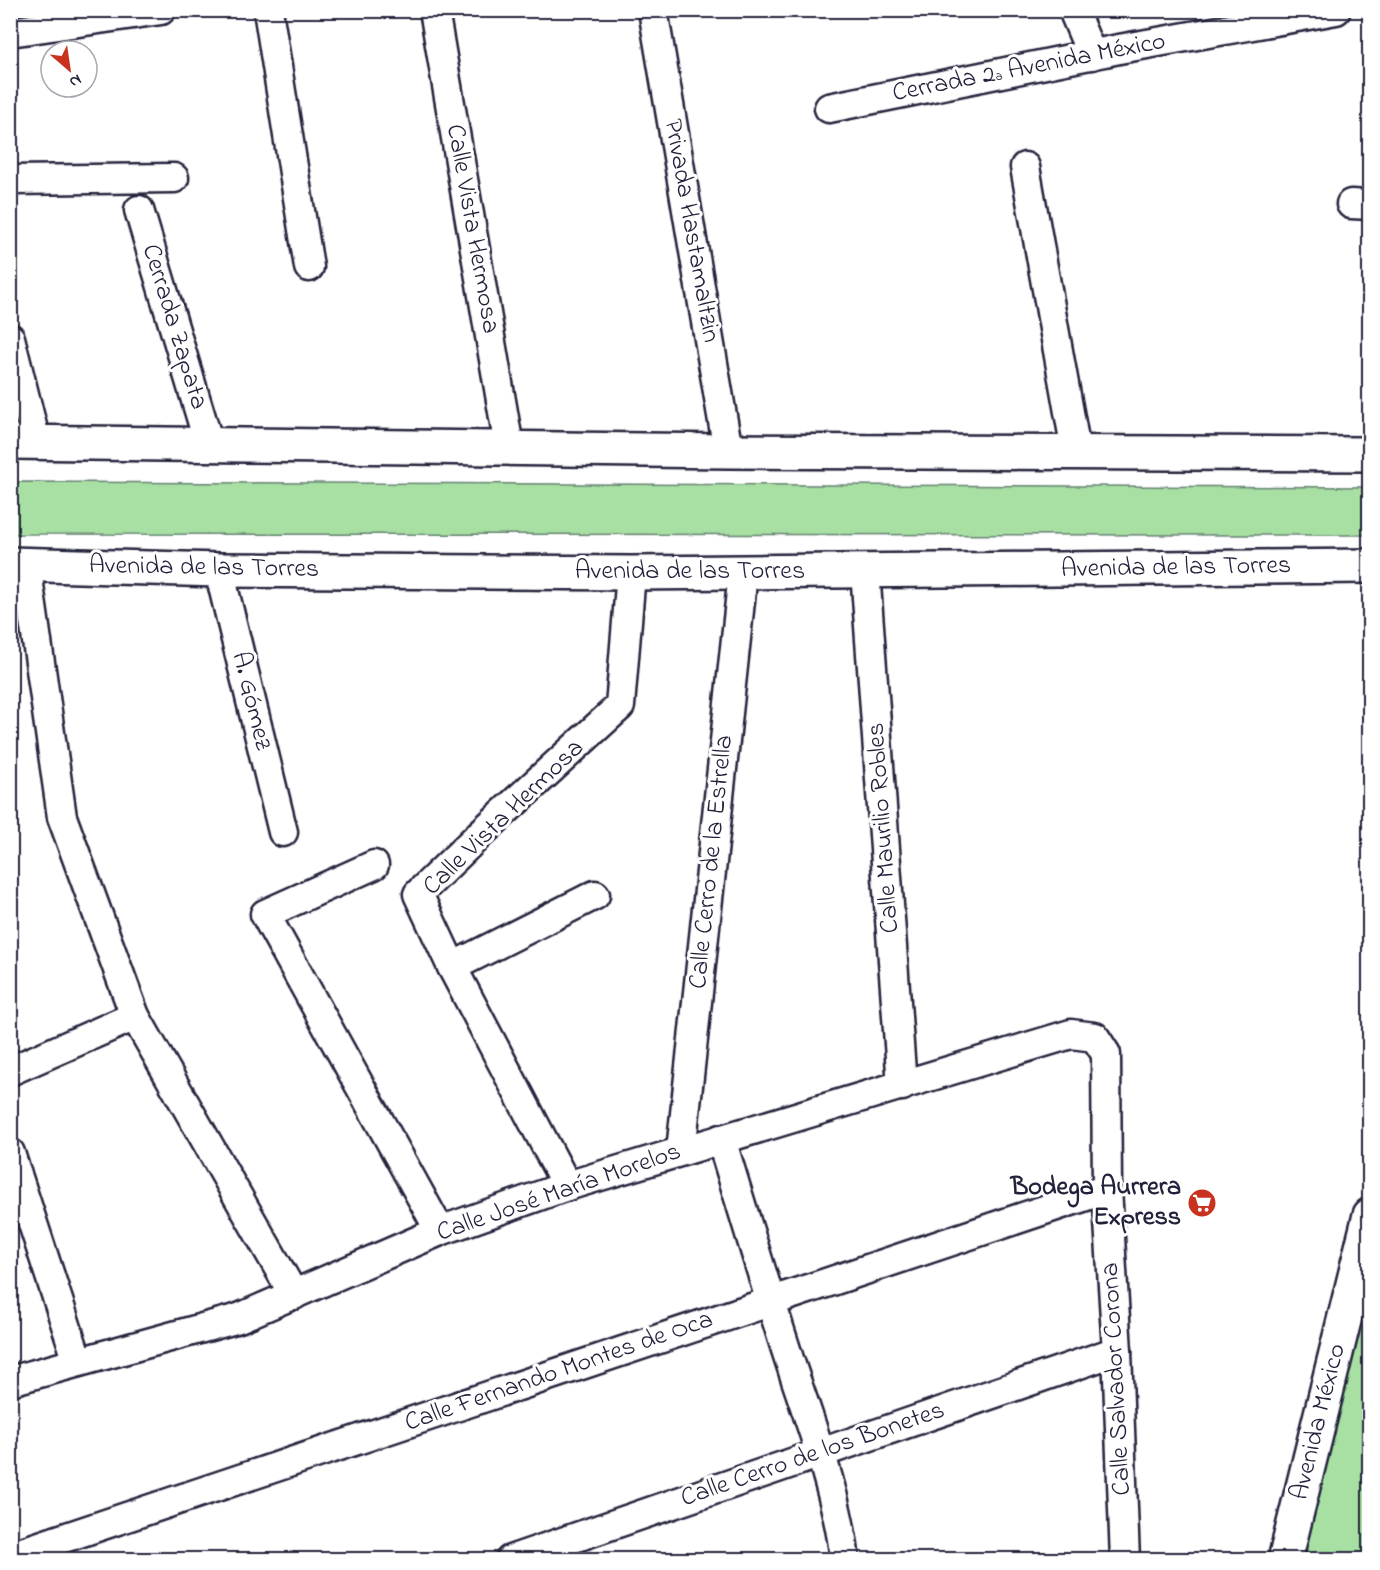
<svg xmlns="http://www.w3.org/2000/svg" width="1380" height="1570" font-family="'Indie Flower',sans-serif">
  <rect width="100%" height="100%" fill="#fff"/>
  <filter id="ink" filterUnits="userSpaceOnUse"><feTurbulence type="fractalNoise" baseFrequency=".0167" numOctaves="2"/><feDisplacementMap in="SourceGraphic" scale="12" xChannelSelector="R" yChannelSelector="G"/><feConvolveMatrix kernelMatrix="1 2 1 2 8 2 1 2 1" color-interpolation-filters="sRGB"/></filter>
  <g filter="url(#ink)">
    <g fill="#a8e0a4" stroke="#658170" stroke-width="1.5">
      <polygon points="11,482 1369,487 1370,535 11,534"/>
      <polygon points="1369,1227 1369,1559 1290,1560"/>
    </g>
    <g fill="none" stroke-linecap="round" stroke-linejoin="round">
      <g stroke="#22223b" stroke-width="33">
        <g id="minor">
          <polyline points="268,10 309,267"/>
          <polyline points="434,10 509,447"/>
          <polyline points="653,10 728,451"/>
          <polyline points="1073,10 1092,55"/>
          <polyline points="10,32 161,10"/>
          <polyline points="829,108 1119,49 1336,10"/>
          <polyline points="1025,167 1076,451"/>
          <polyline points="10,180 174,178"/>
          <polyline points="1351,204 1370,205"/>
          <polyline points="139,210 209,444"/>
          <polyline points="10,338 36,442"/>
          <polyline points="26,564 62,817 135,1016 294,1295"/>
          <polyline points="219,570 283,832"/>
          <polyline points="865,570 902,1086"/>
          <polyline points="374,865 265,914 440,1231"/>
          <polyline points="452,967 595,895"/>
          <polyline points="10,1071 135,1016"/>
          <path d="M721 1139C744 1214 766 1288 790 1362 811 1426 837 1492 845 1560"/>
          <polyline points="681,1151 743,573"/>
          <polyline points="10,1153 78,1362"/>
          <polyline points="567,1186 452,967 418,894 479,835 620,706 631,573"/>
          <polyline points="10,1381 239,1318 440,1231 567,1186 1071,1034 1095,1037 1106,1054 1107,1189 1117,1351 1125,1560"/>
          <polyline points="10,1556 1107,1189"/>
          <polyline points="510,1560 1117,1351"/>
        </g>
      </g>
      <g stroke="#22223b" stroke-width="38">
        <polyline id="tertiary" points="1285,1560 1370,1215"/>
      </g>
      <g stroke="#22223b" stroke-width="38">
        <g id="primary">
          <polyline points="10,442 728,451 1370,454"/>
          <polyline points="10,564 219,570 631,573 1370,566"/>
        </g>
      </g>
      <use href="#minor" stroke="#fff" stroke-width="28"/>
      <use href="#tertiary" stroke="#fff" stroke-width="33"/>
      <use href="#primary" stroke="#fff" stroke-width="33"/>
    </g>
  </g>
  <defs>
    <g id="supermarket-disc" transform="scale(1.5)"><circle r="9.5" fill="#c8321e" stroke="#fff"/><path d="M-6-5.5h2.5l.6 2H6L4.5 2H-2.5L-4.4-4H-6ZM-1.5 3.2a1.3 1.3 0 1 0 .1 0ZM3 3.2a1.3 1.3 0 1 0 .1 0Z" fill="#fff"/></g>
  </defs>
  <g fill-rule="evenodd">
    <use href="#supermarket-disc" x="1202" y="1203"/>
  </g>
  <g text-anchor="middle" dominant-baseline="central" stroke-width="6" stroke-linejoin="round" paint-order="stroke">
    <g font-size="26" fill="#22223b" stroke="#fff">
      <text transform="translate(1029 68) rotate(-11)">Cerrada 2ª Avenida México</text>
      <text transform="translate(472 229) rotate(80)">Calle Vista Hermosa</text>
      <text transform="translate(691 231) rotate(80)">Privada Hastamaltzin</text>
      <text transform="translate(174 327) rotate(73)">Cerrada Zapata</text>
      <text transform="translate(204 568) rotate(1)">Avenida de las Torres</text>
      <text transform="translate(1176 568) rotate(-1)">Avenida de las Torres</text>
      <text x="690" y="572">Avenida de las Torres</text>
      <text transform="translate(251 701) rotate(76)">A. Gómez</text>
      <text transform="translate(504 818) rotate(-44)">Calle Vista Hermosa</text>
      <text transform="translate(884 828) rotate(-94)">Calle Maurilio Robles</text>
      <text transform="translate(712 862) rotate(-84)">Calle Cerro de la Estrella</text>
      <text transform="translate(559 1193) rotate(-19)">Calle José María Morelos</text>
      <text transform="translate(559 1372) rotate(-19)">Calle Fernando Montes de Oca</text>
      <text transform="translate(1117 1379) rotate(-93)">Calle Salvador Corona</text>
      <text transform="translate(1319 1422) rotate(-76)">Avenida México</text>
      <text transform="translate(813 1455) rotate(-19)">Calle Cerro de los Bonetes</text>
    </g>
    <g font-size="26" font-weight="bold" fill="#22223b" stroke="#fff" text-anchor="end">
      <text x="1181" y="1188">Bodega Aurrera<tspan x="1181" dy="30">Express</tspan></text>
    </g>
  </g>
  <rect width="1380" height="1570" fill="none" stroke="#fff" stroke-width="36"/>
  <rect x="18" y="18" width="1344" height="1534" fill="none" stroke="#22223b" stroke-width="2" filter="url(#ink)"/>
  <g transform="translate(69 69) rotate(151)"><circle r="28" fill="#ffffff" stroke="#a7a7b1" stroke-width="1.5"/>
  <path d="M0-4.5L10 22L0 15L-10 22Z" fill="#c8321e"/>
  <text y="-9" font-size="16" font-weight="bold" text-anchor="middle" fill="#22223b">N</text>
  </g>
</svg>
